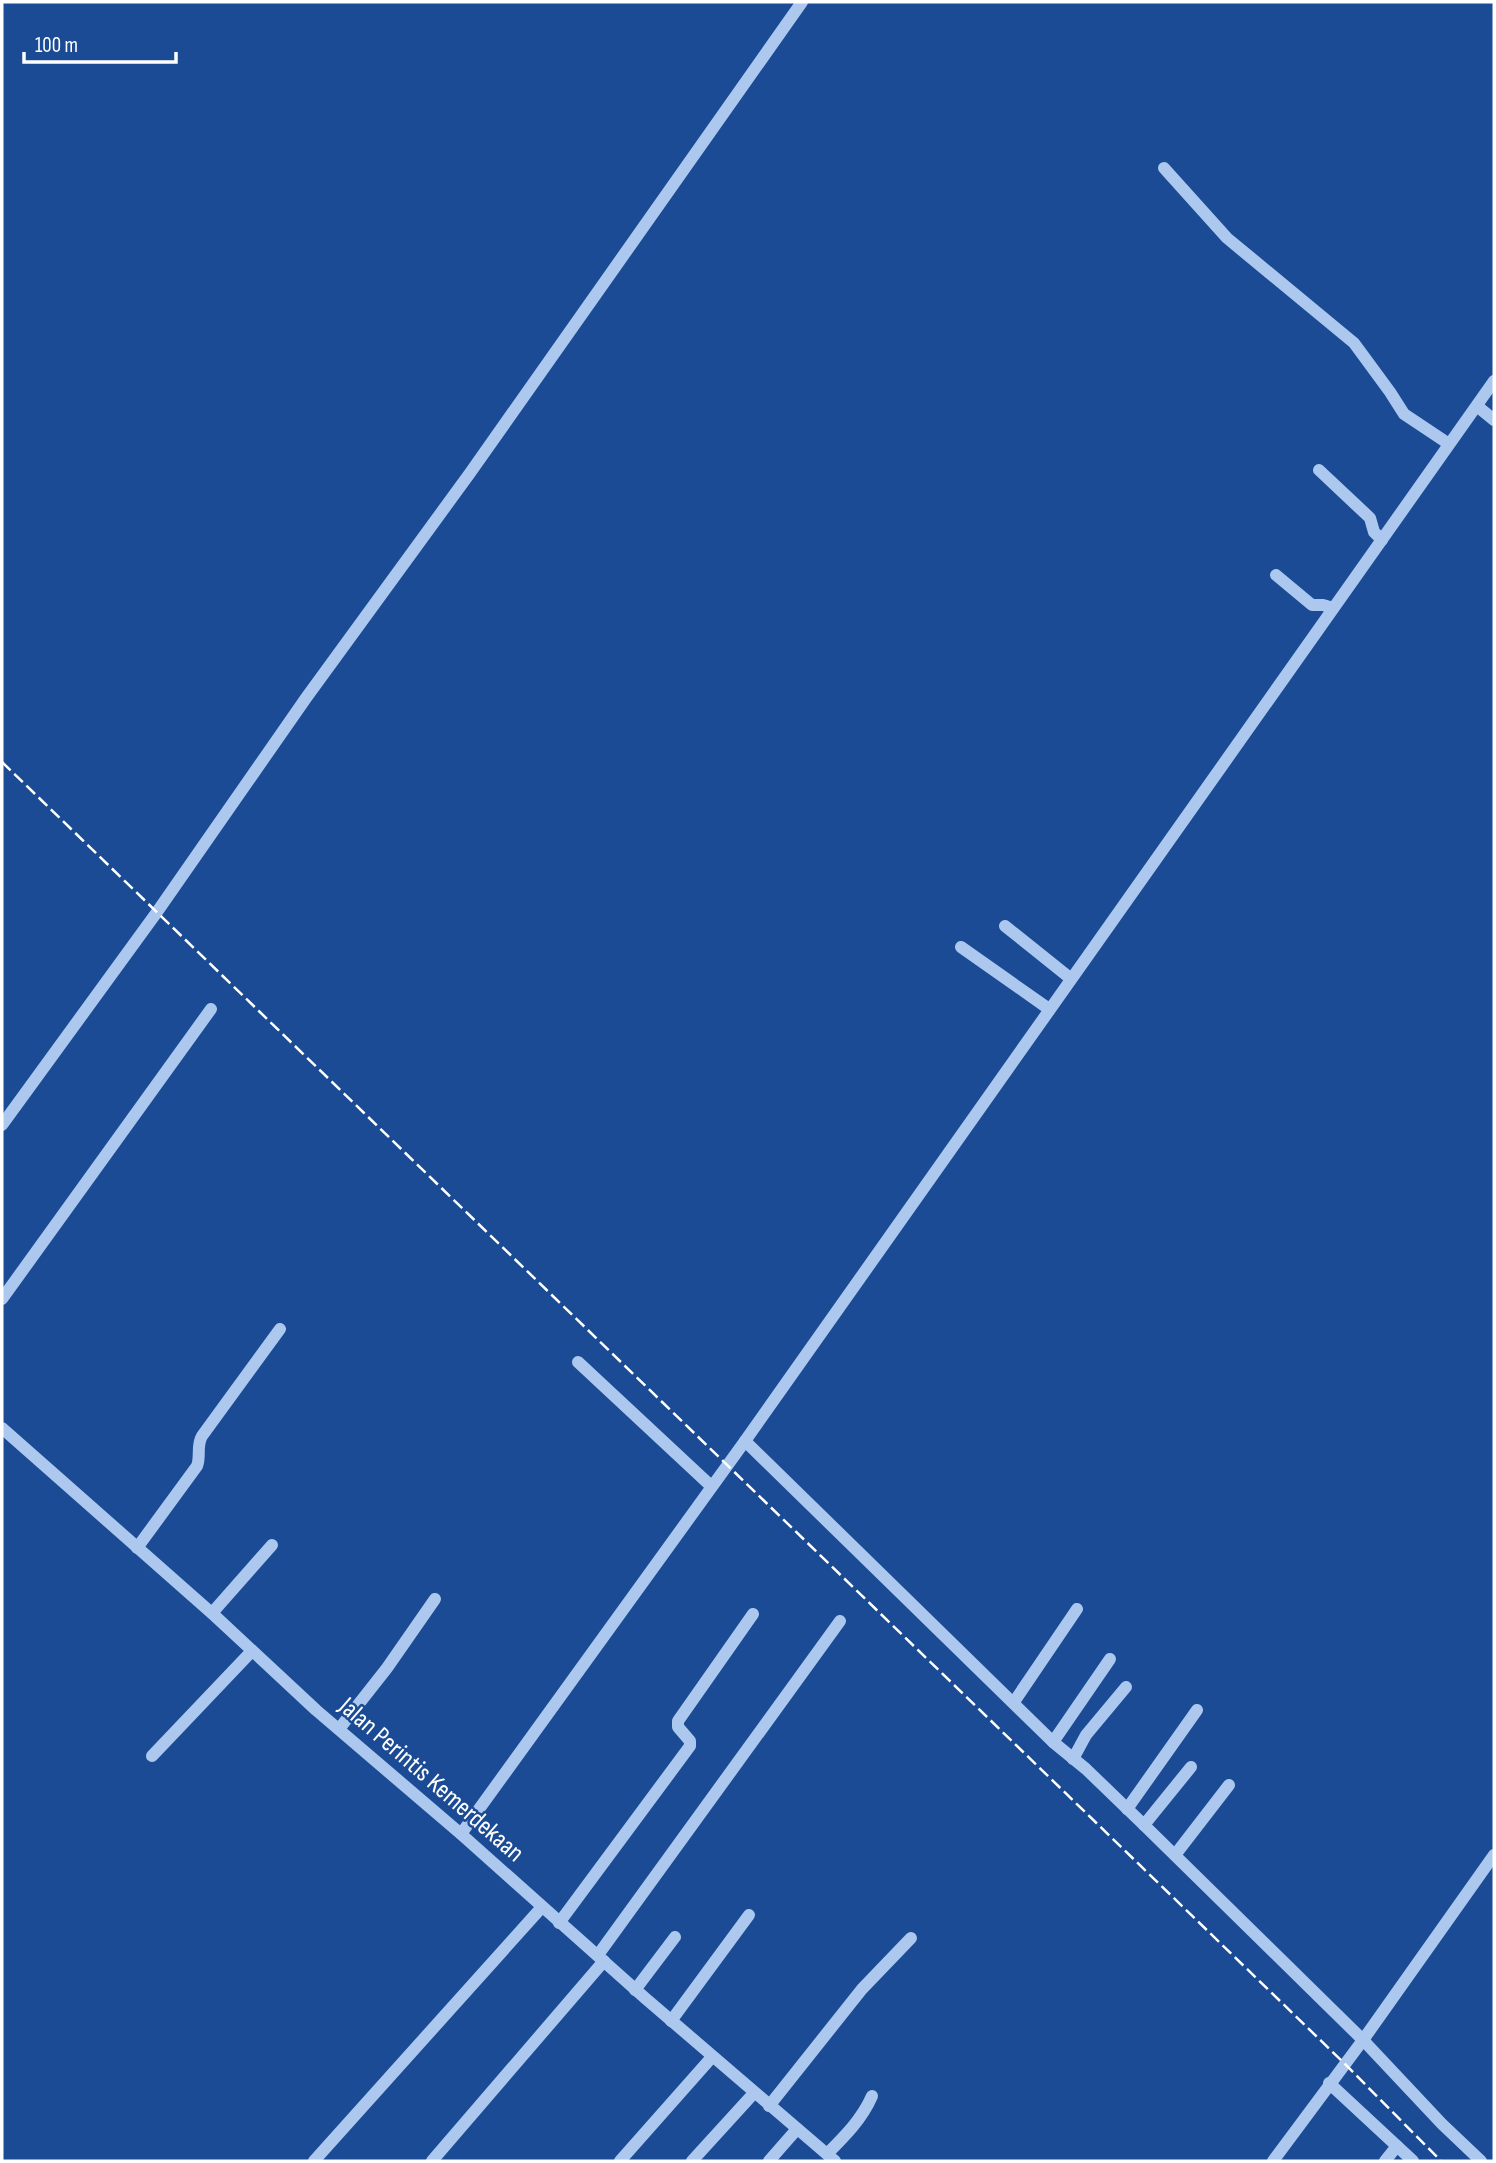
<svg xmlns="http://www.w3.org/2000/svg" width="1496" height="2163" font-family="'Sofia Sans Condensed',sans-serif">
  <rect width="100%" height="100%" fill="#1b4b94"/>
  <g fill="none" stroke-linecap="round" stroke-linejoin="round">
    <g stroke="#adc8ef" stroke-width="12">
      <polyline points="1164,168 1227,238 1354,343 1390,392 1404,414 1449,444"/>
      <polyline points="1477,406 1494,420"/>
      <polyline points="1319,470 1370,518 1374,532 1382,540"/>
      <polyline points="1276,575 1312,605 1323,605 1333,608"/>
      <polyline points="1005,926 1070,978"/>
      <polyline points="961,947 1049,1009"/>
      <polyline points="2,1125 157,912 306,698 470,473 802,2"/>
      <polyline points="2,1299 211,1009"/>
      <polyline points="578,1362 711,1486"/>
      <polyline points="2,1428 215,1616 316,1710 461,1834 645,1998 835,2161"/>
      <polyline points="745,1441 1053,1742 1086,1769 1144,1825 1363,2040 1442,2124 1481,2161"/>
      <path d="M137 1548 197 1466C201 1456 196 1446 202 1436L280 1329"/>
      <polyline points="212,1613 272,1545"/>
      <polyline points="1014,1702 1077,1609"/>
      <polyline points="339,1729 387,1668 435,1599"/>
      <polyline points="1053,1742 1110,1659"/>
      <polyline points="152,1756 252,1651"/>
      <polyline points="1073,1759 1086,1735 1126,1687"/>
      <polyline points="1127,1809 1197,1710"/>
      <polyline points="1144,1825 1191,1767"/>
      <polyline points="461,1834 745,1441 1494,381"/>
      <polyline points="1175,1855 1229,1785"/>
      <polyline points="559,1923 690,1746 690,1741 678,1727 678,1721 753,1614"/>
      <polyline points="598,1955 840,1621"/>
      <polyline points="635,1990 675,1937"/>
      <polyline points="671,2021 749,1915"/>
      <polyline points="1329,2083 1413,2161"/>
      <polyline points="769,2106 862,1989 911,1938"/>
      <path d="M827 2154C845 2136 862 2119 872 2096"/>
      <polyline points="314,2161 542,1907"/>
      <polyline points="432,2161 604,1961"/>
      <polyline points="620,2161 712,2057"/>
      <polyline points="692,2161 754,2093"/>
      <polyline points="769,2161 797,2129"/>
      <polyline points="1273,2161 1363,2040 1494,1855"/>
      <polyline points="1385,2161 1397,2146"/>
    </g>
    <polyline stroke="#fff" stroke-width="2.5" stroke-dasharray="12 5" stroke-linecap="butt" points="2,762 1345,2064 1441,2161"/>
  </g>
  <g text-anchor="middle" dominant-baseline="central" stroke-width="5" stroke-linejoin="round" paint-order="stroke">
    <g font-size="26" fill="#fff" stroke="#1b4b94">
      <text transform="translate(431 1780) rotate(41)">Jalan Perintis Kemerdekaan</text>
    </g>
  </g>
  <rect width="1496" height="2163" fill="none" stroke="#ffffff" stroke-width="7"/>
  <path d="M24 52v10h152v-10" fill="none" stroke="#ffffff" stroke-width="3.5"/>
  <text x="35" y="52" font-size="21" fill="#ffffff" stroke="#1b4b94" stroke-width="5" paint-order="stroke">100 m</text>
</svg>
